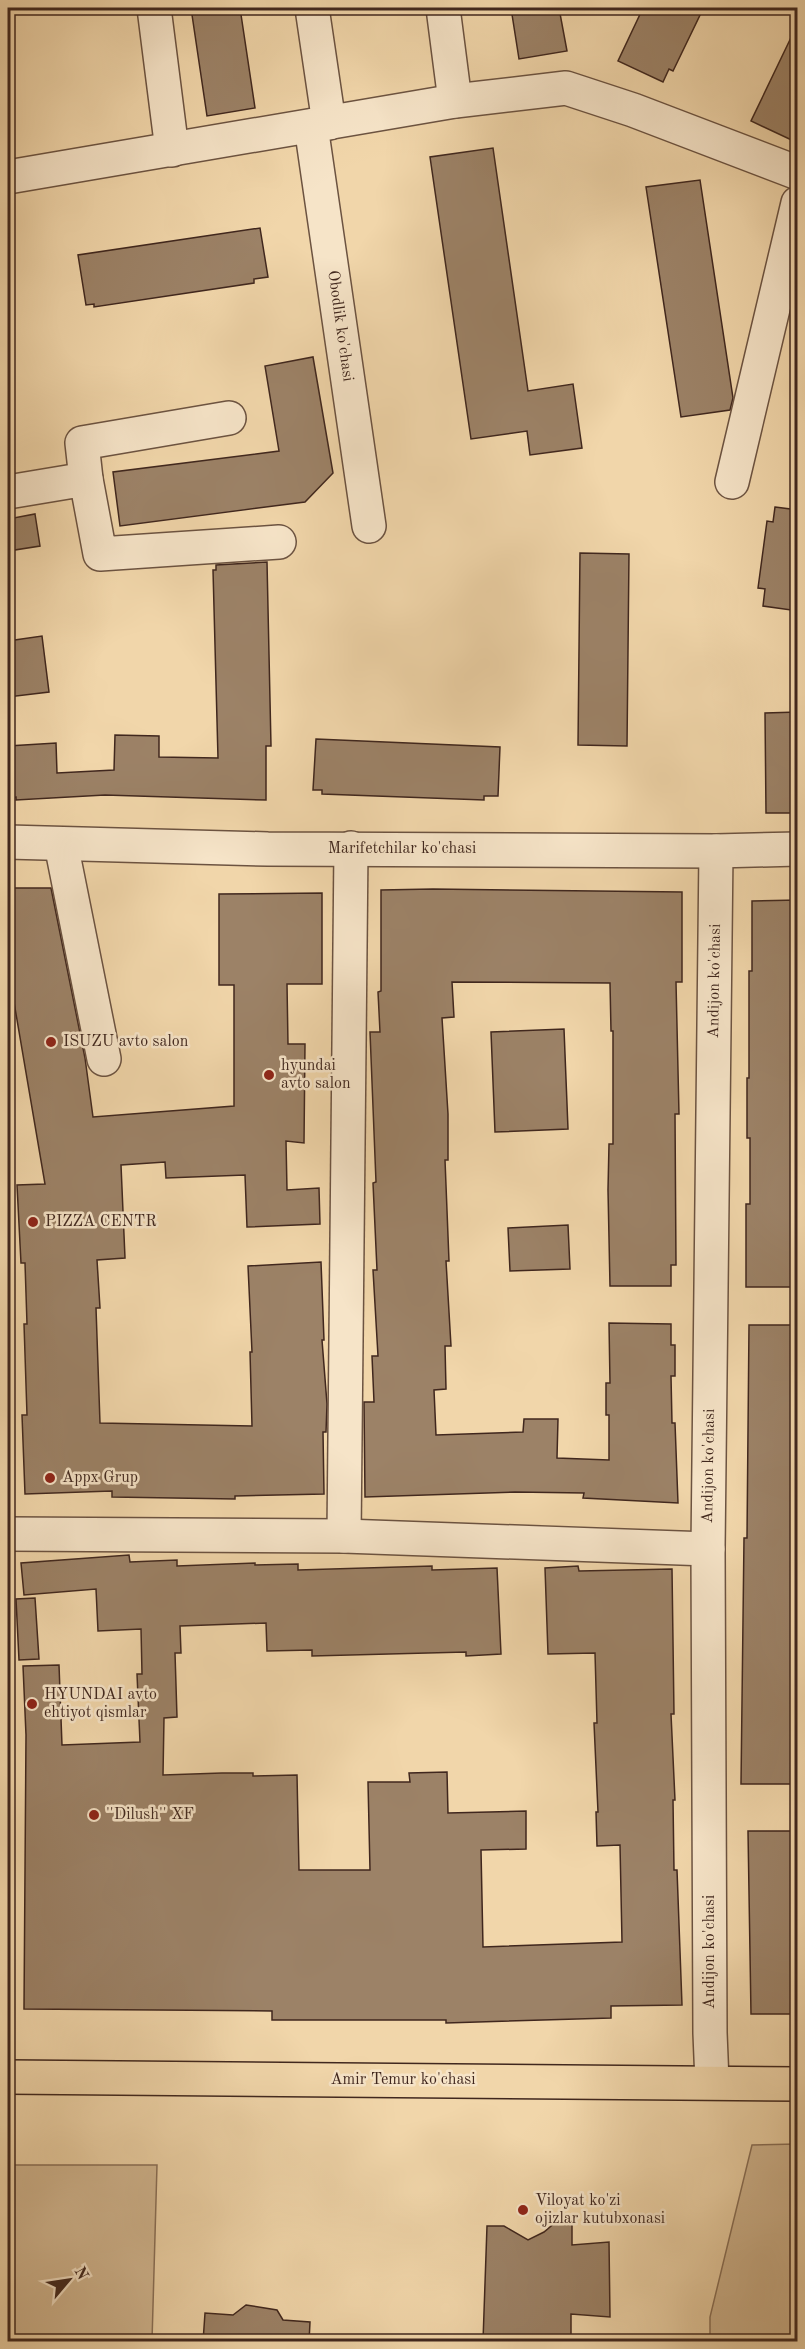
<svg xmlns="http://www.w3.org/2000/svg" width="805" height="2349" font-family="'Old Standard TT',serif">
  <rect width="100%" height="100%" fill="#f1d6aa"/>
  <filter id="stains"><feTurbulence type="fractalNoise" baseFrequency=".00333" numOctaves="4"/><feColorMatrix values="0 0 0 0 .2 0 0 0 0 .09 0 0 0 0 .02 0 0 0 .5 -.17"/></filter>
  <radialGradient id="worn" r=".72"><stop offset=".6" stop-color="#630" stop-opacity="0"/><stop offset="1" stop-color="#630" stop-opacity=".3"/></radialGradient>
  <g fill="#d3b892" stroke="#8a7058" stroke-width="1.5">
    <polygon points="797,2144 797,2341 710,2341 710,2317 752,2145"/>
    <polygon points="8,2165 157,2165 152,2341 8,2341"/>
  </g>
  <g fill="#9c8267" stroke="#40271e" stroke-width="1.5">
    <polygon points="191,8 240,8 255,108 207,116"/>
    <polygon points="511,8 559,8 567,51 519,59"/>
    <polygon points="643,8 690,8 701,13 673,71 669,69 663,82 618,61"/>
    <polygon points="798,23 798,143 751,121"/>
    <polygon points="493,148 528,391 573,384 582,448 530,455 527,431 471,439 430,157"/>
    <polygon points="700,180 733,398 730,410 681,417 646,187"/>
    <polygon points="260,228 268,277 254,279 254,283 94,307 94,304 86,305 78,255"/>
    <polygon points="313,357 333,473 305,502 120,526 113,472 279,451 265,366"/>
    <polygon points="775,507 798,510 798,611 763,606 765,589 758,588 767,521 773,522"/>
    <polygon points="35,514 40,546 8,551 8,519"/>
    <polygon points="580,553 629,554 627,746 578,745"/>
    <polygon points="267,562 271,746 266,746 266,800 105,795 16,800 16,797 8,798 8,746 56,743 57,773 114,770 115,735 159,736 159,757 218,758 213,570 216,570 216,565"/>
    <polygon points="42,636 49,692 8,697 8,641"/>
    <polygon points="798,712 798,813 766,813 765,713"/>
    <polygon points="316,739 500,747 498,796 484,796 484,800 322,794 322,790 313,790"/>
    <polygon points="8,888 51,888 85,1058 93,1117 234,1106 234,985 219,985 219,894 322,893 322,984 287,984 288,1044 305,1044 304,1143 286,1141 287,1190 319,1188 320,1224 247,1227 245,1175 166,1178 165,1162 121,1165 125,1258 97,1260 100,1308 96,1308 100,1423 252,1426 250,1352 252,1352 248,1266 321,1262 324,1340 322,1340 327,1404 326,1432 323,1432 324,1494 235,1496 235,1499 112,1497 112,1491 25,1494 22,1415 27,1415 24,1324 27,1324 25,1263 21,1263 17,1185 45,1184 8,967"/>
    <polygon points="433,889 682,892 682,982 676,982 679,1114 675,1114 676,1265 671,1265 671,1286 610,1286 608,1190 609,1144 613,1144 613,1031 611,1031 610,983 452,982 454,1017 442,1018 448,1114 448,1160 445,1160 449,1261 446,1261 451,1346 445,1346 446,1389 434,1390 436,1435 523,1432 524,1419 558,1419 557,1458 609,1460 609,1415 606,1415 606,1383 610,1383 609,1323 671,1324 671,1345 675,1345 675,1376 671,1376 672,1423 675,1423 678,1503 583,1498 584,1493 515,1492 365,1497 364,1402 374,1402 372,1356 378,1356 373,1270 377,1270 373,1183 376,1182 370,1032 380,1032 378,992 381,991 381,890"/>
    <polygon points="798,900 798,951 793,951 793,1079 798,1079 798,1287 746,1287 746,1204 750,1204 750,1138 747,1138 747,1078 749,1078 749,971 752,971 752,901"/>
    <polygon points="564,1029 568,1129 495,1132 491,1032"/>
    <polygon points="568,1225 570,1269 510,1271 508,1228"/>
    <polygon points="749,1325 798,1325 798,1784 741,1784 744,1538 747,1538"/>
    <polygon points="129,1555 130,1562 177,1560 177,1566 255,1563 255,1565 298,1564 298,1570 432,1566 432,1570 497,1568 501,1654 466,1656 466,1652 312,1656 312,1650 267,1651 266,1623 180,1626 181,1653 175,1653 177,1717 164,1718 163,1775 222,1773 253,1773 253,1776 297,1775 299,1870 370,1870 368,1782 410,1782 409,1773 447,1772 448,1813 526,1811 526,1849 481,1850 483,1947 622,1942 620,1845 597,1846 596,1812 598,1812 594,1723 597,1723 595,1653 548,1654 545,1568 578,1566 579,1571 672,1569 674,1714 671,1714 675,1800 673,1800 674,1870 677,1870 682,2005 611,2006 611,2018 446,2023 446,2020 272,2020 272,2011 24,2009 26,1735 23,1666 59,1665 62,1745 140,1742 137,1674 142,1674 141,1629 98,1631 96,1589 24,1595 21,1563"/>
    <polygon points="35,1598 39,1659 19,1660 16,1599"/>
    <polygon points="748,1831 798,1831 798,2014 751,2014"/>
    <polygon points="557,2221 572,2223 572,2245 609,2242 610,2317 571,2314 571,2342 483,2341 487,2226 504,2226 528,2240 544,2232"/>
    <polygon points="246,2305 277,2310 283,2320 310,2322 309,2342 203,2342 205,2313 233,2315"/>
  </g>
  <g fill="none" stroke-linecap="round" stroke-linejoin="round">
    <g stroke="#6c5341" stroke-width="36">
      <g id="minor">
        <polyline points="154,8 172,150"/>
        <polyline points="312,8 329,123"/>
        <polyline points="443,8 455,101"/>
        <polyline points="311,126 369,526"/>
        <polyline points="8,177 455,101 566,88 633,110 798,173"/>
        <polyline points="86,479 82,443 229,418"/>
        <polyline points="732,482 798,203"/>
        <polyline points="8,492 86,479 100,554 279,542"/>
        <polyline points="8,842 268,849 716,851 798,849"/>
        <polyline points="61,844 104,1059"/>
        <polyline points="8,1534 344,1536 708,1549"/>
        <polyline points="344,1536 351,848"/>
        <polyline points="712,2082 710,2033 708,1549 716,851"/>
      </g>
    </g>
    <g stroke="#40271e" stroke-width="36">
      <polyline id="major" points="8,2077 798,2084"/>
    </g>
    <use href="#minor" stroke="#f6e4c8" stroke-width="33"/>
    <use href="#major" stroke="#f1d6aa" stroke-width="33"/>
  </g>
  <g fill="#8f2418" stroke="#f6e4c8" stroke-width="2">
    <circle cx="51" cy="1042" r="6"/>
    <circle cx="269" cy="1075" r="6"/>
    <circle cx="33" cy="1222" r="6"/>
    <circle cx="50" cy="1478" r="6"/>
    <circle cx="32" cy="1704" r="6"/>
    <circle cx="94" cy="1815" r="6"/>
    <circle cx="523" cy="2210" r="6"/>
  </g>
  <g text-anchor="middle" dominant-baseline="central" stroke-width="5" stroke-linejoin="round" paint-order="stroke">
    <g font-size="16" fill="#40271e" stroke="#f6e4c8">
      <text transform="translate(340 326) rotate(82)">Obodlik ko'chasi</text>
      <text x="402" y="849">Marifetchilar ko'chasi</text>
      <text transform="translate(715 981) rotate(-89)">Andijon ko'chasi</text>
      <text transform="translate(709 1466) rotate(-89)">Andijon ko'chasi</text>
      <text transform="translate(710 1952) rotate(-90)">Andijon ko'chasi</text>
      <text x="403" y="2080">Amir Temur ko'chasi</text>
    </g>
    <g font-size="16" fill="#40271e" stroke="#f6e4c8" text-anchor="start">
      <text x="63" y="1042">ISUZU avto salon</text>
      <text x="281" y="1066">hyundai<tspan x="281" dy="18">avto salon</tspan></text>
      <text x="45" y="1222">PIZZA CENTR</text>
      <text x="62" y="1478">Appx Grup</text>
      <text x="44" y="1695">HYUNDAI avto<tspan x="44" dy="18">ehtiyot qismlar</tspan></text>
      <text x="106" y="1815">''Dilush'' XF</text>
      <text x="535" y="2201">Viloyat ko'zi<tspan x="535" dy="18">ojizlar kutubxonasi</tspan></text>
    </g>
  </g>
  <rect width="805" height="2349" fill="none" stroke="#f1d6aa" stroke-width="30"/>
  <rect x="9" y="9" width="787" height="2331" fill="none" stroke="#40271e" stroke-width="3"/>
  <rect x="15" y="15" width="775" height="2319" fill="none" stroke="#40271e" stroke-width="1.5"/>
  <g transform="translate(69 2280) rotate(61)" stroke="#f6e4c8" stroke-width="4.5" paint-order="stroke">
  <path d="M0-4.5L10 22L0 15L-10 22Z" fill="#40271e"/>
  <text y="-9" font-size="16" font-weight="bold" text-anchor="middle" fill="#40271e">N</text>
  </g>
  <rect width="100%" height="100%" filter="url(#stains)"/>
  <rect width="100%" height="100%" fill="url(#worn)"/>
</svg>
